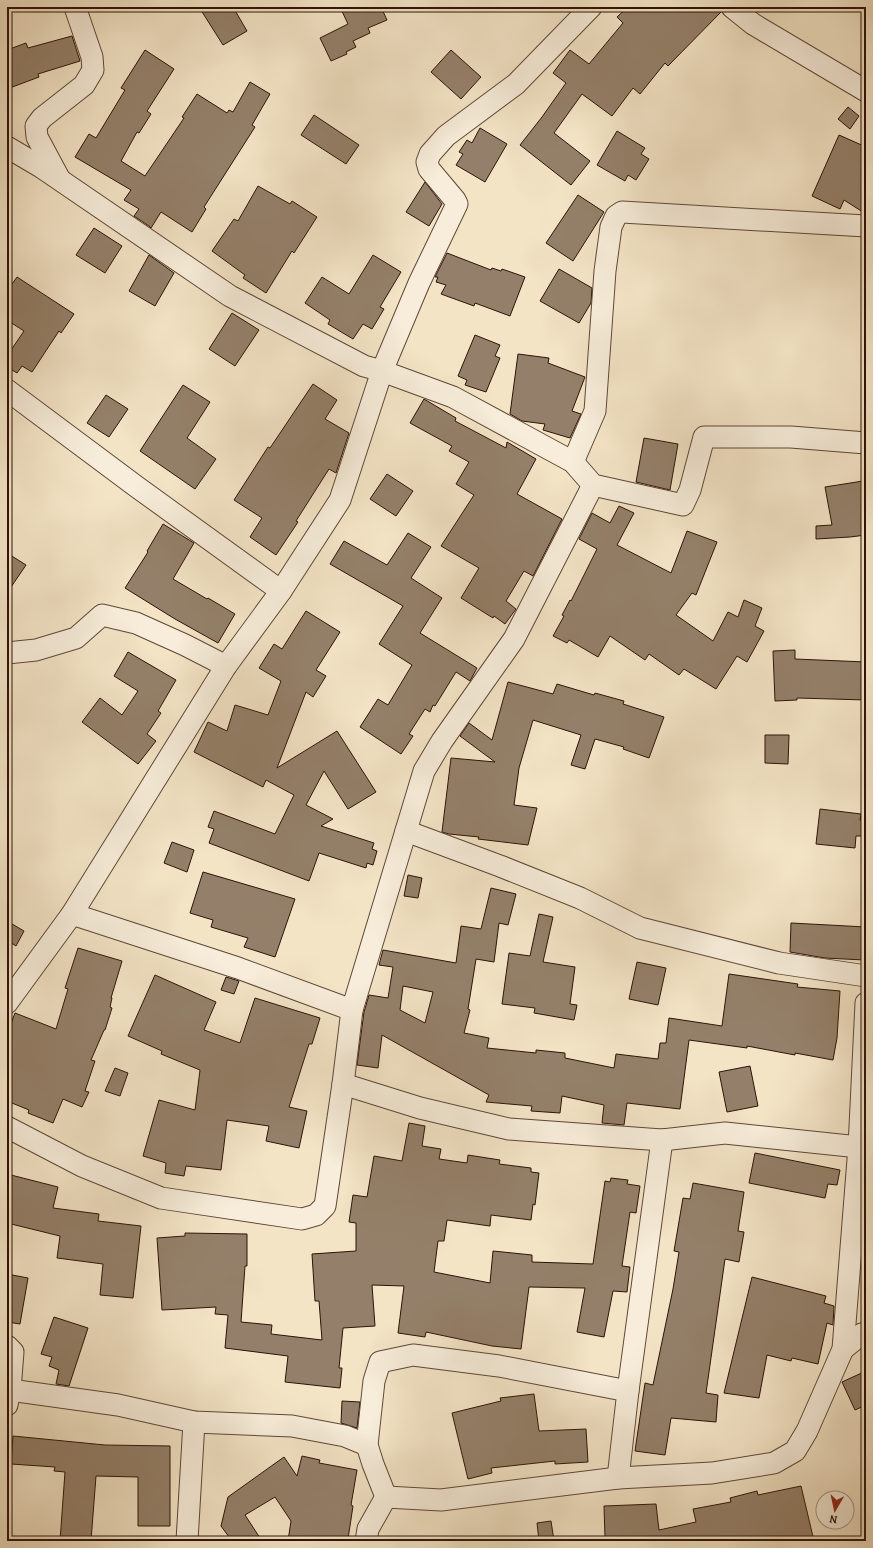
<svg xmlns="http://www.w3.org/2000/svg" width="873" height="1548" font-family="Alegreya,serif">
  <rect width="100%" height="100%" fill="#f3e4c6"/>
  <filter id="stains"><feTurbulence type="fractalNoise" baseFrequency=".005" numOctaves="4"/><feColorMatrix values="0 0 0 0 .2 0 0 0 0 .09 0 0 0 0 .02 0 0 0 .5 -.17"/></filter>
  <radialGradient id="worn" r=".72"><stop offset=".6" stop-color="#630" stop-opacity="0"/><stop offset="1" stop-color="#630" stop-opacity=".3"/></radialGradient>
  <g fill="#94806a" stroke="#2e1307" fill-rule="evenodd">
    <polygon points="199,7 233,7 247,31 223,45"/>
    <polygon points="340,7 381,7 387,20 368,28 370,33 353,41 356,47 346,52 347,54 331,61 320,38 348,24"/>
    <polygon points="628,7 720,7 721,12 668,66 665,63 640,94 633,88 612,116 582,94 554,133 590,161 571,185 520,145 542,117 566,83 553,73 570,50 589,64 623,23 617,17"/>
    <polygon points="72,36 80,61 38,74 39,77 7,89 7,50 26,43 28,48"/>
    <polygon points="145,50 174,69 147,111 151,114 139,133 137,132 121,161 145,176 184,118 182,117 197,94 227,113 229,110 233,112 250,82 270,94 252,125 255,127 204,207 206,209 192,232 161,212 151,228 149,226 134,216 139,209 124,200 131,190 75,157 89,134 96,138 125,90 121,88"/>
    <polygon points="451,50 481,77 461,99 431,72"/>
    <polygon points="848,107 859,116 850,129 838,119"/>
    <polygon points="314,115 359,145 346,164 301,135"/>
    <polygon points="480,128 507,144 485,182 456,165 463,154 459,152 467,140 472,143"/>
    <polygon points="617,131 645,148 641,154 649,159 636,180 628,175 625,181 597,165"/>
    <polygon points="839,135 866,147 866,214 844,200 840,209 812,196"/>
    <polygon points="425,182 442,204 429,226 406,212"/>
    <polygon points="258,186 290,204 292,201 317,217 294,253 292,251 266,293 243,278 245,275 212,251 234,219 238,221"/>
    <polygon points="578,195 604,212 573,261 546,243"/>
    <polygon points="94,228 122,246 105,273 76,255"/>
    <polygon points="447,253 491,270 492,268 501,271 502,269 525,277 510,316 475,303 474,306 441,294 446,285 436,282 438,277 435,277"/>
    <polygon points="149,255 174,273 155,306 129,291"/>
    <polygon points="373,255 401,272 380,307 384,309 372,329 363,324 353,339 328,324 330,320 305,303 322,277 349,294"/>
    <polygon points="559,269 592,288 591,303 579,323 540,301"/>
    <polygon points="17,277 74,314 61,333 59,331 32,372 22,366 17,373 7,367 7,356 24,331 7,320 7,291"/>
    <polygon points="232,313 259,330 235,366 209,349"/>
    <polygon points="475,335 500,345 495,356 500,358 486,392 465,385 467,380 458,376"/>
    <polygon points="518,354 549,358 548,363 585,377 572,411 581,414 570,438 543,430 545,424 522,421 510,414"/>
    <polygon points="313,384 337,400 325,419 349,433 336,473 329,469 296,521 298,522 276,555 250,537 262,518 234,500 268,447 270,448"/>
    <polygon points="183,385 210,402 187,438 216,459 195,489 140,451"/>
    <polygon points="106,395 128,409 109,437 87,423"/>
    <polygon points="424,399 456,418 455,421 506,448 507,442 536,459 517,494 562,519 533,576 524,571 506,601 516,609 505,624 494,616 493,618 461,598 479,568 441,546 474,495 456,484 469,462 449,451 452,446 410,423"/>
    <polygon points="644,438 678,444 670,490 636,482"/>
    <polygon points="387,474 413,491 396,516 370,499"/>
    <polygon points="863,481 866,497 866,535 850,537 816,539 816,526 832,525 825,487"/>
    <polygon points="619,506 634,513 617,545 671,573 687,531 717,542 696,595 692,593 676,615 713,641 728,612 738,617 744,600 762,608 755,626 764,631 747,662 737,656 716,689 684,669 679,675 649,654 645,660 610,636 598,657 569,640 567,643 553,636 564,616 562,615 570,600 571,601 597,549 579,539 592,513 610,523"/>
    <polygon points="163,524 194,543 173,579 207,599 208,598 235,614 218,643 175,619 125,588 148,552 147,551"/>
    <polygon points="408,533 431,547 411,578 442,598 420,633 477,668 470,681 456,672 435,706 433,705 430,712 425,709 409,734 413,736 401,754 360,727 378,699 388,705 412,665 379,644 403,606 330,564 344,541 387,565"/>
    <polygon points="7,553 26,565 7,593"/>
    <polygon points="306,611 340,632 316,670 326,676 313,697 306,692 277,768 337,731 376,792 348,809 324,771 306,805 333,819 321,826 374,843 372,849 377,851 373,865 367,863 366,868 319,853 309,881 209,843 214,829 208,827 214,811 275,834 294,795 266,780 263,787 194,752 208,722 227,731 235,705 268,715 281,681 259,668 274,644 282,649"/>
    <polygon points="795,650 795,659 866,662 866,700 797,698 797,700 775,701 773,651"/>
    <polygon points="128,652 176,680 158,711 161,713 147,734 156,741 138,764 82,722 100,698 122,715 138,691 114,676"/>
    <polygon points="508,682 553,694 557,684 594,695 595,693 624,701 623,704 664,717 649,758 623,749 624,747 595,739 585,769 571,765 581,735 533,720 519,768 514,805 537,808 528,845 478,839 479,837 449,834 442,832 451,758 495,762 460,736 469,723 492,740"/>
    <polygon points="765,735 789,735 788,764 765,763"/>
    <polygon points="820,809 861,814 860,820 865,820 863,836 856,836 855,848 816,844"/>
    <polygon points="172,842 194,850 187,872 164,863"/>
    <polygon points="203,872 295,899 275,957 244,947 248,938 211,927 213,920 190,913"/>
    <polygon points="408,875 422,878 418,898 404,896"/>
    <path d="M491 888 516 894 508 925 499 923 494 962 476 959 468 1009 470 1010 464 1033 489 1038 487 1048 536 1053V1050L565 1053V1058L614 1068 616 1054 658 1059 660 1043H666L669 1018 722 1026 729 974 798 984 797 987 840 991 837 1038 833 1060 795 1053V1055L747 1046V1048L689 1040 680 1109 627 1103 624 1125 602 1123 604 1105 562 1096 560 1113 531 1111 532 1106 486 1102 489 1095 382 1035 378 1068 357 1065 364 1012 369 995 388 998 393 967 379 965 383 950 456 963 461 926 481 929ZM403 986 433 992 425 1023 400 1010Z"/>
    <polygon points="539,914 553,917 543,962 575,967 570,1004 577,1005 574,1020 534,1013 535,1008 502,1004 509,953 530,956"/>
    <polygon points="7,921 24,931 16,946 7,940"/>
    <polygon points="791,923 866,927 864,960 825,958 790,952"/>
    <polygon points="78,948 122,961 111,998 112,998 110,1007 112,1008 105,1030 104,1030 91,1060 95,1061 85,1091 89,1092 82,1107 63,1099 53,1123 28,1113 29,1110 7,1101 7,1034 15,1013 56,1029 68,989 65,988"/>
    <polygon points="637,962 666,968 658,1005 629,999"/>
    <polygon points="155,975 216,1002 204,1030 240,1043 255,998 320,1018 312,1044 309,1044 289,1107 307,1111 299,1148 266,1141 269,1126 227,1120 221,1170 186,1166 184,1176 165,1173 166,1163 143,1156 159,1100 195,1110 200,1070 161,1054 162,1051 128,1036"/>
    <polygon points="226,977 239,981 234,994 221,990"/>
    <polygon points="750,1066 758,1106 727,1112 719,1072"/>
    <polygon points="115,1068 128,1073 120,1096 105,1091"/>
    <polygon points="409,1123 425,1126 422,1146 441,1149 439,1159 467,1163 468,1155 500,1160 499,1164 531,1168 531,1172 539,1173 535,1205 533,1204 531,1220 491,1215 490,1226 447,1220 444,1241 438,1241 434,1272 490,1283 493,1251 532,1255 532,1262 593,1264 605,1181 610,1182 611,1178 628,1180 627,1184 640,1186 636,1213 630,1212 622,1266 630,1267 627,1292 613,1291 604,1337 577,1332 585,1288 529,1287 521,1349 492,1346 426,1332 425,1337 398,1333 404,1286 372,1285 375,1326 343,1328 339,1368 342,1368 340,1388 285,1382 288,1356 225,1348 228,1315 215,1314 216,1307 162,1310 157,1238 185,1236 185,1233 247,1234 247,1266 245,1266 241,1322 272,1325 271,1334 322,1340 319,1301 315,1301 312,1254 356,1251 356,1223 349,1222 353,1195 367,1197 374,1156 402,1161"/>
    <polygon points="755,1153 840,1170 837,1185 828,1184 825,1198 749,1183"/>
    <polygon points="7,1174 58,1187 53,1208 99,1214 98,1221 141,1226 133,1298 100,1295 103,1264 57,1258 60,1236 7,1223"/>
    <polygon points="693,1183 744,1192 738,1231 744,1232 739,1262 725,1259 706,1393 718,1395 716,1422 671,1418 665,1455 635,1451 645,1383 653,1385 673,1289 679,1252 674,1251 683,1198 690,1199"/>
    <polygon points="7,1274 28,1278 20,1324 7,1322"/>
    <polygon points="752,1277 826,1296 824,1303 834,1306 833,1325 827,1323 818,1364 792,1358 791,1361 767,1355 759,1398 724,1393"/>
    <polygon points="54,1317 88,1328 69,1386 56,1384 59,1370 49,1366 52,1357 41,1354"/>
    <polygon points="866,1371 866,1405 855,1410 842,1382"/>
    <polygon points="534,1394 539,1431 586,1429 588,1462 555,1464 555,1461 491,1468 492,1473 468,1479 452,1413 501,1401 500,1398"/>
    <polygon points="342,1401 360,1402 357,1428 341,1423"/>
    <polygon points="13,1436 105,1445 170,1446 170,1526 138,1526 138,1477 96,1476 91,1541 60,1541 65,1472 54,1471 55,1467 11,1464"/>
    <polygon points="302,1456 320,1460 319,1463 357,1470 351,1505 353,1506 348,1539 345,1539 344,1541 288,1541 291,1521 275,1497 245,1515 262,1541 232,1541 221,1526 228,1497 284,1457 297,1476"/>
    <polygon points="801,1486 814,1541 639,1541 639,1537 605,1538 604,1506 656,1504 659,1530 696,1522 693,1509 731,1502 730,1498 757,1491 758,1495"/>
    <polygon points="551,1521 554,1541 539,1541 537,1523"/>
  </g>
  <g fill="none" stroke-linecap="round" stroke-linejoin="round">
    <g stroke="#5f4737" stroke-width="23">
      <g id="street">
        <polyline points="732,7 753,24 866,91"/>
        <polyline points="7,147 41,167 230,296 364,366 382,371 453,397 573,462 593,485 683,505 690,490 704,437 791,437 866,443"/>
        <polyline points="59,178 37,137 36,126 42,118 84,85 93,70 92,57 75,7"/>
        <polyline points="7,390 137,487 281,591"/>
        <polyline points="573,462 595,411 605,271 611,227 616,216 622,212 866,226"/>
        <polyline points="7,653 36,650 76,638 102,615 136,623 185,645 226,666"/>
        <polyline points="406,831 500,866 580,898 640,928 779,963 866,976"/>
        <polyline points="72,914 238,968 352,1010"/>
        <polyline points="7,1003 72,914 226,666 281,591 340,500 382,371 419,283 457,204 455,200 429,169 427,162 430,154 446,136 516,84 591,7"/>
        <polyline points="343,1084 420,1108 509,1129 662,1140 725,1133 859,1147"/>
        <polyline points="7,1127 82,1166 161,1198 302,1219 316,1215 325,1206 343,1084 352,1010 424,771 442,741 514,639 593,485"/>
        <polyline points="7,1346 13,1352 10,1390 7,1405"/>
        <polyline points="843,1349 862,1334 866,1333"/>
        <polyline points="10,1390 118,1405 194,1422 292,1426 345,1436 367,1445"/>
        <polyline points="618,1478 628,1391 662,1140"/>
        <polyline points="386,1497 441,1500 618,1478 712,1473 774,1463 795,1451 807,1431 843,1349 859,1147 866,1003"/>
        <polyline points="386,1497 373,1464 367,1445 374,1381 380,1362 413,1355 499,1366 628,1391"/>
        <polyline points="187,1541 194,1422"/>
        <polyline points="366,1541 368,1529 386,1497"/>
      </g>
    </g>
    <use href="#street" stroke="#f7edda" stroke-width="21"/>
  </g>
  <rect width="873" height="1548" fill="none" stroke="#f3e4c6" stroke-width="24"/>
  <rect x="8" y="8" width="857" height="1532" fill="none" stroke="#2e1307" stroke-width="2"/>
  <rect x="12" y="12" width="849" height="1524" fill="none" stroke="#2e1307"/>
  <g transform="translate(835 1510) rotate(189)"><circle r="19" fill="#f7edda" stroke="#a79686"/>
  <path d="M0-3L7 15L0 10L-7 15Z" fill="#8f2418"/>
  <text y="-6" font-size="11" font-weight="bold" text-anchor="middle" fill="#2e1307">N</text>
  </g>
  <rect width="100%" height="100%" filter="url(#stains)"/>
  <rect width="100%" height="100%" fill="url(#worn)"/>
</svg>
